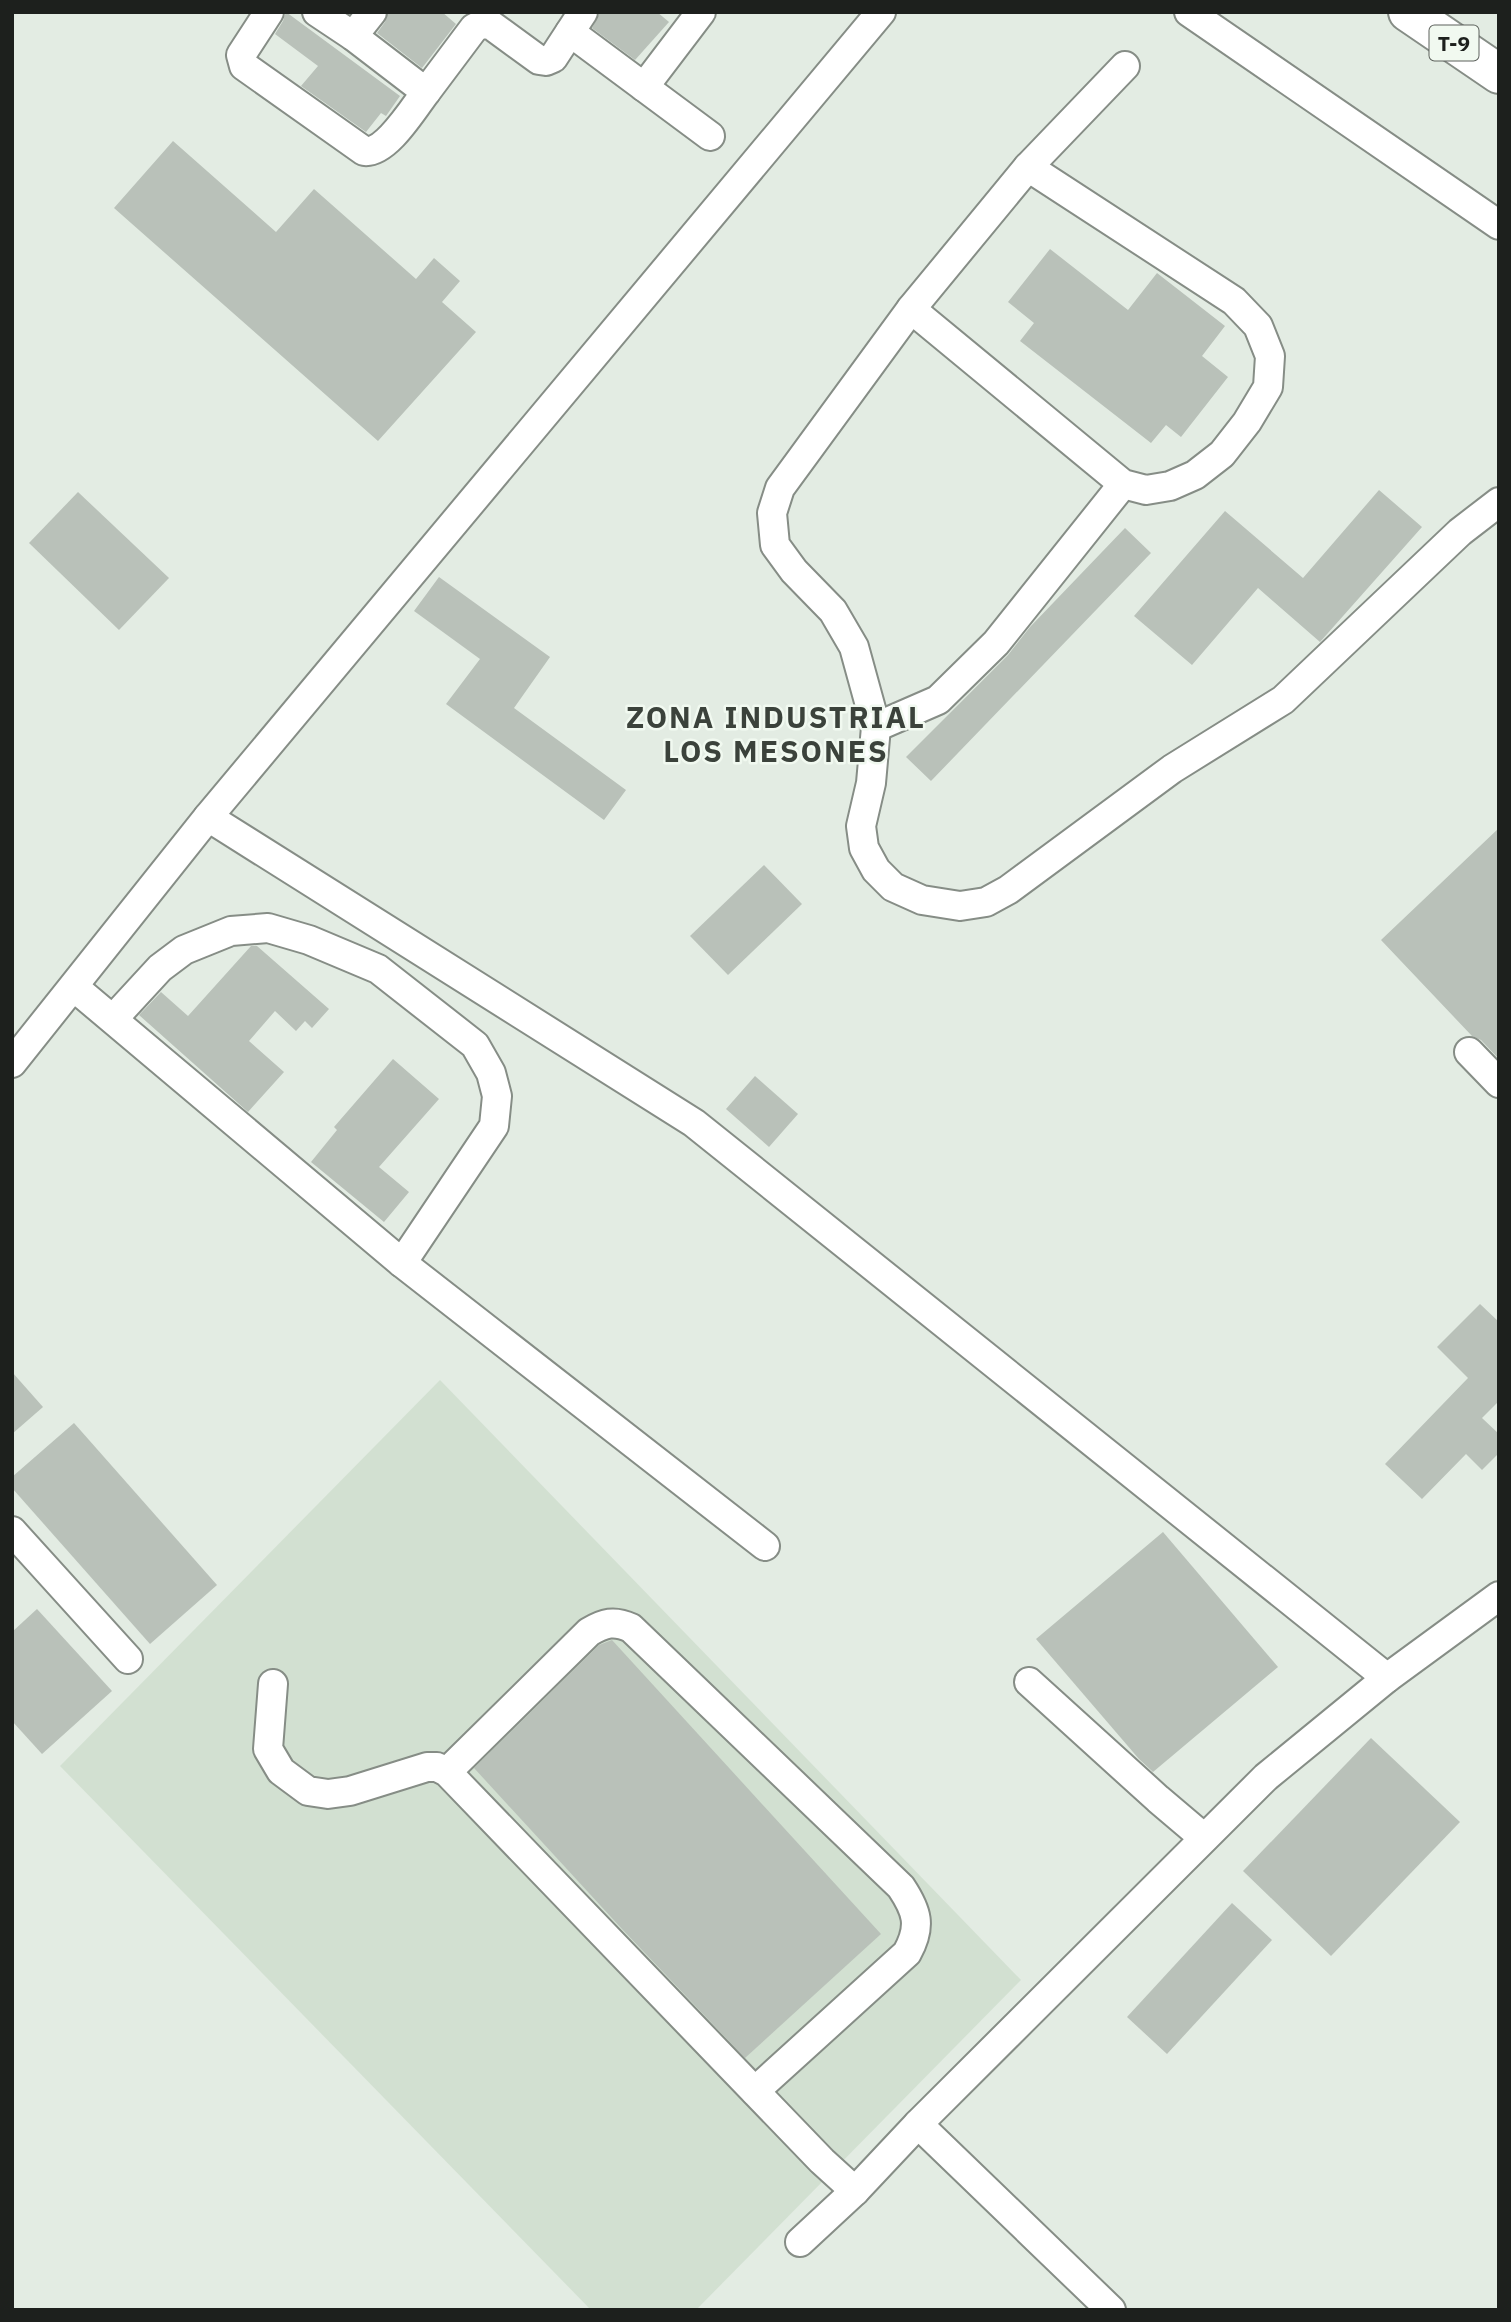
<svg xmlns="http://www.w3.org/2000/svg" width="1511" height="2322" font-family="'IBM Plex Sans',sans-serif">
  <rect width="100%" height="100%" fill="#e3ece3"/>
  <polygon fill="#d2e0d1" points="440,1380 1021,1980 696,2310 591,2310 60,1766"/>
  <g fill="#b9c1b9">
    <polygon points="286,12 400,96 386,116 381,113 366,132 301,86 318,66 275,34 283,21"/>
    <polygon points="388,12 442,12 456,24 422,68 377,33 385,22"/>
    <polygon points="600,12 657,12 669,22 635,60 592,28"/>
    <polygon points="173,141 276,232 314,189 416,279 434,258 460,281 442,302 476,332 378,441 114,208"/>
    <polygon points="1050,249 1128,310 1157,273 1225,326 1202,356 1228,377 1181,437 1166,425 1151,443 1020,341 1034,323 1008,302"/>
    <polygon points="1379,490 1422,527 1320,642 1258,588 1192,665 1134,616 1225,511 1303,578"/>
    <polygon points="78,492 169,578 119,630 29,543"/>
    <polygon points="1125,528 1151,553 931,781 906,757 1008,655 1030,627"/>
    <polygon points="439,577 550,657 514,708 626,790 604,820 446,704 480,659 414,611"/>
    <polygon points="1499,828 1499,1059 1481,1040 1472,1036 1381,940"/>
    <polygon points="764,865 802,904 728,975 690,936"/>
    <polygon points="251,946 257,946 329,1009 312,1028 305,1021 296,1031 275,1011 249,1041 284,1072 248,1112 139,1015 161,992 188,1016"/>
    <polygon points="393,1059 439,1099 379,1167 409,1192 384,1222 311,1162 337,1130 334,1127"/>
    <polygon points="755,1076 798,1114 769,1147 726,1109"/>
    <polygon points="1480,1304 1499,1322 1499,1401 1482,1418 1499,1434 1499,1453 1482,1470 1466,1454 1422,1499 1385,1464 1468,1378 1437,1347"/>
    <polygon points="12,1372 43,1407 12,1434"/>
    <polygon points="74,1423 217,1585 150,1644 12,1488 12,1477"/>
    <polygon points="1163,1532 1278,1667 1153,1772 1139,1759 1036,1639"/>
    <polygon points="37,1609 112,1691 42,1754 12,1721 12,1632"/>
    <polygon points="612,1640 881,1934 745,2058 622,1929 474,1768 599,1645"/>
    <polygon points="1371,1738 1460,1822 1331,1956 1243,1871"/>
    <polygon points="1232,1903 1272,1940 1167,2054 1127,2017"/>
  </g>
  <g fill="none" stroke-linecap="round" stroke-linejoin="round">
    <g stroke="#868d86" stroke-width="32">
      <g id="minor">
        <path d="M269 12 241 55 244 66 364 151C386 154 413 109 426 92"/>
        <polyline points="317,12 353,36 426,92 474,28 482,24 491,25 539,60 546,61 553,58 583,12"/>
        <polyline points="1189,12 1499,225"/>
        <polyline points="570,32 710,136"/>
        <polyline points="353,36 372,12"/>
        <polyline points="1125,66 1028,167 911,309 780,488 772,513 775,545 794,571 833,611 854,647 876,727 871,783 861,826 864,848 876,870 893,887 922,900 960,906 986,902 1008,890 1172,769 1283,700 1460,532 1499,502"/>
        <polyline points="644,87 701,12"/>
        <polyline points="911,309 1123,484 1146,490 1170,486 1195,475 1222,454 1247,422 1268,387 1270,356 1258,326 1234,301 1028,167"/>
        <polyline points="876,727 938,700 996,643 1123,484"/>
        <polyline points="208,817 694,1123 1387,1678"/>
        <polyline points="74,987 402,1263 765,1546"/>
        <polyline points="113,1019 160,968 184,950 231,931 268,928 309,940 378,969 475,1045 491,1073 497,1096 494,1126 402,1263"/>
        <polyline points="1469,1052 1499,1083"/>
        <polyline points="12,1063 208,817 881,12"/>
        <polyline points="12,1531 128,1659"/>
        <polyline points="1029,1682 1158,1799 1204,1838"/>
        <polyline points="273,1684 268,1749 281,1771 308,1791 328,1794 350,1791 427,1767 437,1767 447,1772 822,2161 855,2191"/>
        <path d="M447 1772 589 1632C604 1623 614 1620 631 1628L901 1887C917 1911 922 1926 907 1953L755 2091"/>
        <polyline points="918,2124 1111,2310"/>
        <polyline points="800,2242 855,2191 918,2124 1266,1777 1387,1678 1499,1596"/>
      </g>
    </g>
    <g stroke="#868d86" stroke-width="42">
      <polyline id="highway" points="1408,12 1499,74"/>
    </g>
    <use href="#minor" stroke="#fff" stroke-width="28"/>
    <use href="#highway" stroke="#fff" stroke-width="38"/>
  </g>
  <g text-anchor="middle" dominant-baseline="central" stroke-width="5" stroke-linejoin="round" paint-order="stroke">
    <rect fill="#f1f9f0" stroke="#5d615c" stroke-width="2" x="1429.5" y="25.5" width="49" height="35" rx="5"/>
    <g font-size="21" font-weight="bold" fill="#1d201d">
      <text x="1454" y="43">T-9</text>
    </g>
    <g font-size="30" font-weight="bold" letter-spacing="2" fill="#3b423b" stroke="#f1f9f0">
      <text x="776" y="716">ZONA INDUSTRIAL<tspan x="776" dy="34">LOS MESONES</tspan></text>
    </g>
  </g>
  <rect width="1511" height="2322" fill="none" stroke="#1d201d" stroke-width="28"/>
</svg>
